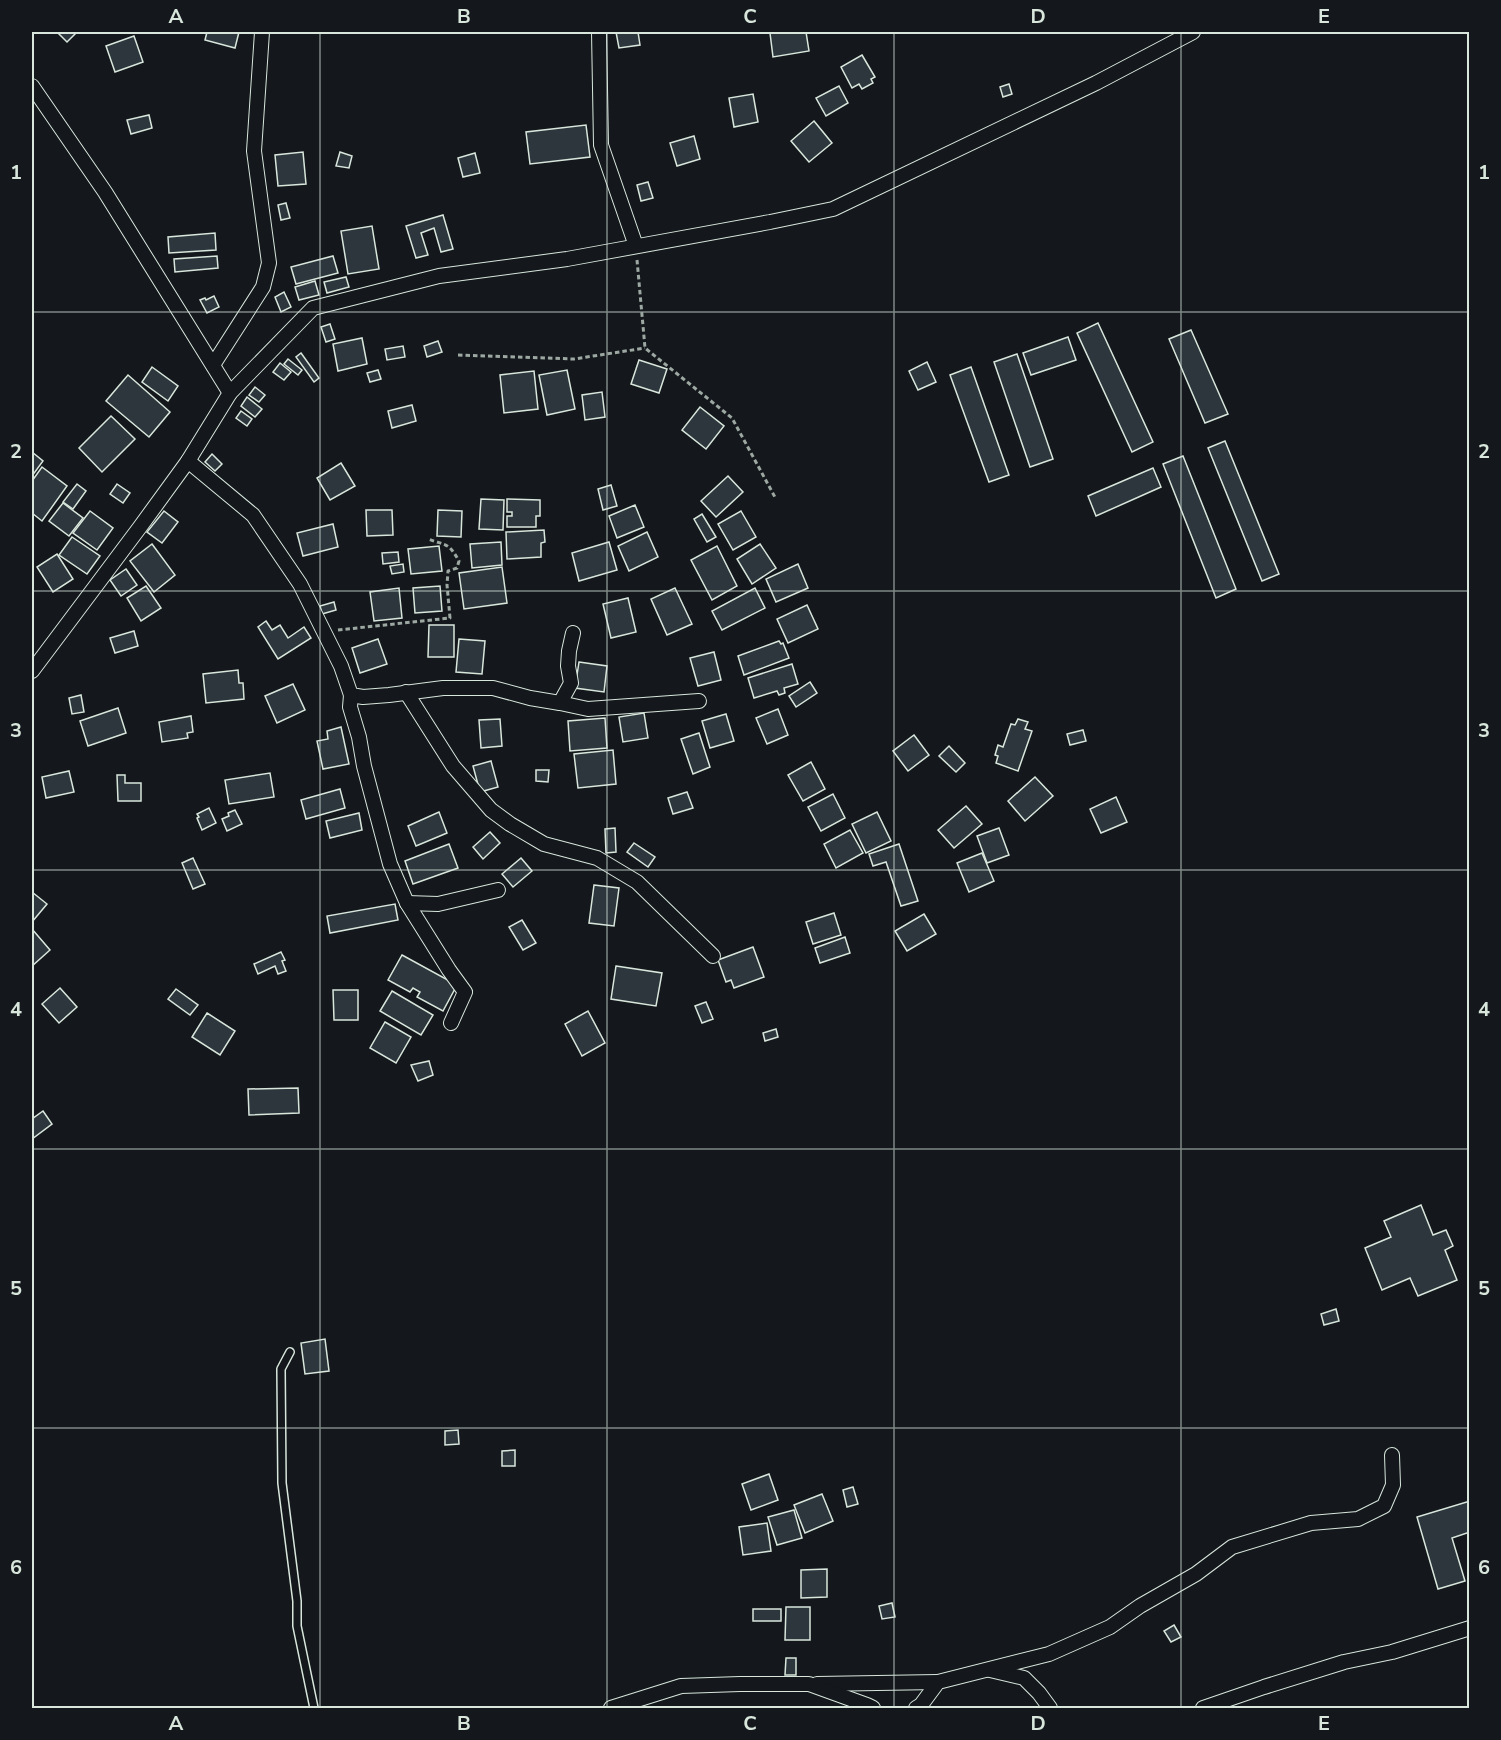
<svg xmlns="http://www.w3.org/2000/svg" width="1501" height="1740" font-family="'Nunito Sans',sans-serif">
  <rect width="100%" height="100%" fill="#14181c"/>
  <g fill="#2c363c" stroke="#d8e6dc" stroke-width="1.5">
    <polygon points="57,32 75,32 76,33 67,42"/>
    <polygon points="207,32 239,32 235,48 205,40"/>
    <polygon points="616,32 638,32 640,45 619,48"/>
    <polygon points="781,32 806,32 809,51 773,57 770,33"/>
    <polygon points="134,36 143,62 115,72 106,46"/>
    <polygon points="862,55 875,77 871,79 873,83 862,89 859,84 852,88 841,67"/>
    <polygon points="1009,84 1012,94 1003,97 1000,87"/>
    <polygon points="839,86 848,103 826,116 816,98"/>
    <polygon points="753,94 758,122 734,127 729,98"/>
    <polygon points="149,115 152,128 131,134 127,120"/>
    <polygon points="814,121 832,143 809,162 791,141"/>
    <polygon points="586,125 590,157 530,164 526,132"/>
    <polygon points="694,136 700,159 677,166 670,143"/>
    <polygon points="303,152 306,184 278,186 275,155"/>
    <polygon points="340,152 352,156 349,168 336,166"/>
    <polygon points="475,153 480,173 463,177 458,158"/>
    <polygon points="648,182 653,198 641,201 637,185"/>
    <polygon points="286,203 290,218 281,220 278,205"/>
    <polygon points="443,215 453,249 441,252 434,228 421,233 428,255 416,258 406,226"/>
    <polygon points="372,226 379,269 348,274 341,231"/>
    <polygon points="215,233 216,250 169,253 168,237"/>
    <polygon points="217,256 218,268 175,272 174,259"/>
    <polygon points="333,256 338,273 296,284 291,267"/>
    <polygon points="346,277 349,287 327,293 324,282"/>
    <polygon points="315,281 319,295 299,300 295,287"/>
    <polygon points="284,292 291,307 281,312 275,297"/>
    <polygon points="214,296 219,307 207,313 200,300 205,298 206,300"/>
    <polygon points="1098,323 1153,442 1132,452 1077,333"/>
    <polygon points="330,324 335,339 326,342 321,327"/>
    <polygon points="1191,330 1228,414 1205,423 1169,339"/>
    <polygon points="1068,337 1076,360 1031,375 1023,353"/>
    <polygon points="362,338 367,364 338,371 333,344"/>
    <polygon points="438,341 442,352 427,357 424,346"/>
    <polygon points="403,346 405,357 387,360 385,349"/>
    <polygon points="301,353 319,378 314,382 296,357"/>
    <polygon points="1017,354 1053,459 1030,467 994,362"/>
    <polygon points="288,359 302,370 298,375 284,364"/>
    <polygon points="639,360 667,369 659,393 631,384"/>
    <polygon points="927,362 936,382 918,390 909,371"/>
    <polygon points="280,363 291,372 284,380 273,372"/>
    <polygon points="152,367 178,386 168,401 142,382"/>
    <polygon points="971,367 1009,475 989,482 950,375"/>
    <polygon points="378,370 381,379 370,382 367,373"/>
    <polygon points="567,370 575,409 547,415 539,375"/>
    <polygon points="534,371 538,409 504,413 500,375"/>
    <polygon points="128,375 170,412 149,437 106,401"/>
    <polygon points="255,387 265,395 259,402 249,395"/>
    <polygon points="602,392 605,417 585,420 582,395"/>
    <polygon points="247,397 262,409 255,417 241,406"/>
    <polygon points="412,405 416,421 392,428 388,411"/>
    <polygon points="700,407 724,426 706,449 682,430"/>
    <polygon points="241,411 252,419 247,426 236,418"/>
    <polygon points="111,416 135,439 102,472 79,448"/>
    <polygon points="1225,441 1279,574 1262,581 1208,448"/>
    <polygon points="32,452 43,461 32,476"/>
    <polygon points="212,454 222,464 215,471 205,462"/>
    <polygon points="1183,456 1236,589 1216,598 1163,464"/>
    <polygon points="341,463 355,486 330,500 317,478"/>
    <polygon points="42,467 67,486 42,521 32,513 32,481"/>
    <polygon points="1153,468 1161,487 1096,516 1088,496"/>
    <polygon points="728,476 743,492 716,517 701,501"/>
    <polygon points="77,484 86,491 73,509 63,502"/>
    <polygon points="117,484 130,493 123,503 110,494"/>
    <polygon points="611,485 617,506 603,510 598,489"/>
    <polygon points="481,499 504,500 503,530 479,529"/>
    <polygon points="507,499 540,500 540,516 536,516 536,527 507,527 507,516 512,516 512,512 507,512"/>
    <polygon points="63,503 83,518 69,536 49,521"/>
    <polygon points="635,505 644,527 617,538 609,516"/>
    <polygon points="366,510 392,510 393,535 367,536"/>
    <polygon points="438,510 462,511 461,537 437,536"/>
    <polygon points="90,511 113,528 97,550 73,533"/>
    <polygon points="164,511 178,522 162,543 147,532"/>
    <polygon points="741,511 756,537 733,550 718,524"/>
    <polygon points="702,514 716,537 707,542 694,519"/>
    <polygon points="333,524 338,547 303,556 297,533"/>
    <polygon points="544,530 545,542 541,543 541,557 507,559 506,532"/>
    <polygon points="647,532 658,557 629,571 618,546"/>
    <polygon points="72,537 100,556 87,574 59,555"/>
    <polygon points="501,542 502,565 472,568 470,544"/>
    <polygon points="609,542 617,570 579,581 572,553"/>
    <polygon points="152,544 175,575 154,592 130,561"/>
    <polygon points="760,544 776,568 752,584 737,559"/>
    <polygon points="439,546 442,571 411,574 408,549"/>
    <polygon points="717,546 737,586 712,600 691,560"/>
    <polygon points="398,552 399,562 383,564 382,553"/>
    <polygon points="57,554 73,579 53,592 37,567"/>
    <polygon points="403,564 404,572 392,574 390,566"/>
    <polygon points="798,564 808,588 776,602 766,579"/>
    <polygon points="502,567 507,603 464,609 459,573"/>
    <polygon points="126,569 137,585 121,596 110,580"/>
    <polygon points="146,586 161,608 141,621 127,598"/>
    <polygon points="440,586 442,611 415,613 413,588"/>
    <polygon points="399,588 402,618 374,621 370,592"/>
    <polygon points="675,588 692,624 667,635 651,599"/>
    <polygon points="755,588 765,608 722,630 712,611"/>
    <polygon points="628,598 636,632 611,638 603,604"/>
    <polygon points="334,602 336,610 322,614 320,606"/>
    <polygon points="807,605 818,629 788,643 777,619"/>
    <polygon points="266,621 272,630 280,625 288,638 304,627 311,638 278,659 258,627"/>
    <polygon points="429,625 454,625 454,657 428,657"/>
    <polygon points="134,631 138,646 115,653 110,638"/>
    <polygon points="378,639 387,664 360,673 352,648"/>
    <polygon points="459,639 485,641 482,674 456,672"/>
    <polygon points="779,641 781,644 783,643 789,658 744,675 738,656"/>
    <polygon points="714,652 721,680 698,686 690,658"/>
    <polygon points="579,662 607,666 604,692 575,688"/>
    <polygon points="792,664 798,684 784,688 785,693 779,695 777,691 754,698 748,678"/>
    <polygon points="238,670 239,683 243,683 244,699 206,703 203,674"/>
    <polygon points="810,682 817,693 796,707 789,696"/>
    <polygon points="293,684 305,710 277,723 265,696"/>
    <polygon points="81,695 84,712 72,714 69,698"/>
    <polygon points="118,708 126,733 88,746 80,721"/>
    <polygon points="778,709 788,735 767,744 756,718"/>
    <polygon points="644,713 648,738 623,742 619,717"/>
    <polygon points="726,714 734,741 710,748 702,721"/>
    <polygon points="191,716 193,732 187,733 188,738 162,742 159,722"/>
    <polygon points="605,718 607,748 570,751 568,721"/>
    <polygon points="500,719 502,746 481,748 479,720"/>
    <polygon points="1018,719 1028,722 1025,729 1032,731 1018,771 996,763 998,756 995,755 998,745 1003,747 1011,724 1015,725"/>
    <polygon points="341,727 349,764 323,769 317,741 328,739 327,731"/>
    <polygon points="1083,730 1086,741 1070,745 1067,734"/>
    <polygon points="699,733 710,767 693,774 681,739"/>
    <polygon points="914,735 929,755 908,771 893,751"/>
    <polygon points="949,746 965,763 956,772 939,756"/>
    <polygon points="613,750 616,784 578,788 574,754"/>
    <polygon points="491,761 498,787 480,792 473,766"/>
    <polygon points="811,762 825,789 803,801 788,775"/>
    <polygon points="536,770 549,770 548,782 536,781"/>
    <polygon points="69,771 74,792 46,798 42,777"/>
    <polygon points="270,773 274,797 229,804 225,780"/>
    <polygon points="117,775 125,775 125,783 141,783 141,801 118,801"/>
    <polygon points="1035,777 1053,796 1025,821 1008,801"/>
    <polygon points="340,789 345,808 306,819 301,800"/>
    <polygon points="687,792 693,808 673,814 668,798"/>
    <polygon points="833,794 845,818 821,831 808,807"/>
    <polygon points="1116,797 1127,822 1101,833 1090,809"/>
    <polygon points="966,806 982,824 954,848 938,830"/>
    <polygon points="209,808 216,823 202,830 197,818 199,817 197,814"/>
    <polygon points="235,810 242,824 227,831 222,819 229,816 228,813"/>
    <polygon points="439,812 447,833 416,846 408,826"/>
    <polygon points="877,812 891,841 866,853 852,824"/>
    <polygon points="359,813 362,830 330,838 326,821"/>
    <polygon points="615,828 616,852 606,853 605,829"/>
    <polygon points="999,828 1009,855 987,863 977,836"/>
    <polygon points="850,830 863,853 836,868 824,844"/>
    <polygon points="490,832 500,843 483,859 473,847"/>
    <polygon points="634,843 655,857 648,867 627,852"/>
    <polygon points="449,844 458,868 413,884 405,861"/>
    <polygon points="899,844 918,901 901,906 886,862 873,866 869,854"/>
    <polygon points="982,853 994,881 969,892 957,863"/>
    <polygon points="193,858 205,884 193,889 182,863"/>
    <polygon points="521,858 532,871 513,887 502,874"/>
    <polygon points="594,885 619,888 614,926 589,923"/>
    <polygon points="32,892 47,904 32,922"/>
    <polygon points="395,904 398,920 330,933 327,916"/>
    <polygon points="834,913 841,935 813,944 806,922"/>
    <polygon points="924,914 936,934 907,951 895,931"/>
    <polygon points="522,920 536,943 523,950 509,927"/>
    <polygon points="32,929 50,950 32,966"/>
    <polygon points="845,937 850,953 820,963 815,948"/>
    <polygon points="753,947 764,977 734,988 731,980 726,982 718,960"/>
    <polygon points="281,952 285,960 282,961 286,971 278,974 275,966 258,974 254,964"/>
    <polygon points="402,955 457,985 443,1011 417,997 420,992 413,988 410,992 388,980"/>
    <polygon points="616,966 662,973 656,1006 611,999"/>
    <polygon points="60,988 77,1007 59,1023 42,1004"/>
    <polygon points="176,989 198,1005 190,1015 168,999"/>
    <polygon points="333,990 358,990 358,1020 334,1020"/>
    <polygon points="392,991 433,1015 421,1035 380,1011"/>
    <polygon points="706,1002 713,1019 702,1023 695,1006"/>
    <polygon points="588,1011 605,1043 582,1056 565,1024"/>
    <polygon points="207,1013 235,1031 220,1055 192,1037"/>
    <polygon points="385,1022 411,1037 396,1063 370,1048"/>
    <polygon points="776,1029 778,1037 765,1041 763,1033"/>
    <polygon points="429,1061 433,1075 418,1081 411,1065"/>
    <polygon points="298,1088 299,1113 249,1115 248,1089"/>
    <polygon points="43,1111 52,1124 32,1139 32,1119"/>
    <polygon points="1421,1205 1433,1235 1446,1230 1453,1246 1445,1250 1457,1280 1418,1296 1410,1278 1382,1290 1365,1248 1391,1237 1384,1221"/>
    <polygon points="1336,1309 1339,1321 1324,1325 1321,1314"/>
    <polygon points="325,1339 329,1371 305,1374 301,1343"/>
    <polygon points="458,1430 459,1444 445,1445 445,1431"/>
    <polygon points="515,1450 515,1466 502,1466 502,1451"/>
    <polygon points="769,1474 778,1500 751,1510 742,1484"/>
    <polygon points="853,1487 858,1504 847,1507 843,1490"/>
    <polygon points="822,1494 833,1521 805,1533 794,1505"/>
    <polygon points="1470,1501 1470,1532 1452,1538 1465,1581 1438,1589 1417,1517"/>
    <polygon points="794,1510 802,1538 777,1545 768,1517"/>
    <polygon points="767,1523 771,1551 743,1555 739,1527"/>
    <polygon points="827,1569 827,1597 801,1598 801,1570"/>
    <polygon points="892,1603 895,1617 882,1619 879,1606"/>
    <polygon points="786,1607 810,1607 810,1640 785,1640"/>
    <rect x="753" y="1609" width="28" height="12"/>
    <polygon points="1174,1625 1181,1637 1171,1642 1164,1631"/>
    <polygon points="786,1658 796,1658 796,1675 785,1675"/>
  </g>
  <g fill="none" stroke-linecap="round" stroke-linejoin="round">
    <g stroke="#d8e6dc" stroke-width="10">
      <polyline id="service" points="290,1352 281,1369 282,1483 297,1601 297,1626 314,1708"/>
    </g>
    <g stroke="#d8e6dc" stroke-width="16">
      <g id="minor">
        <polyline points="599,32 601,145 636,246"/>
        <polyline points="32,86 105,192 230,393"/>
        <polyline points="213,365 263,287 269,263 254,151 262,32"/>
        <polyline points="188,461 253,515 300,584 341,666 351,695 363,697 389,695 443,688 493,688 530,698 560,703 571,683 568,666 569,651 573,633"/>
        <polyline points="32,671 140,527 188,461 230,393 313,308 439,276 567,259 770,222 833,209 1096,83 1193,32"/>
        <polyline points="406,692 453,766 491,810 510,824 544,844 597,858 637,882 713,956"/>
        <polyline points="351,695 350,707 359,737 364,766 390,864 407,903 449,970 465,992 451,1023"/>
        <polyline points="560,703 588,709 699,701"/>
        <polyline points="407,903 438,904 498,890"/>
        <polyline points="990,1670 1024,1678 1039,1693 1050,1708"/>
        <polyline points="817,1684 938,1682"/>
        <polyline points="611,1708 681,1686 740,1684 809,1684 867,1705 873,1708"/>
        <polyline points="916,1708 921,1705 938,1682 1049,1654 1110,1627 1140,1606 1196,1574 1232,1547 1311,1523 1358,1519 1384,1506 1393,1485 1392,1455"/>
        <polyline points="1203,1708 1264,1687 1344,1662 1392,1652 1470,1628"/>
      </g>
    </g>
    <g stroke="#9da8a2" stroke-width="3" stroke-dasharray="4.5 3" stroke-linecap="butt">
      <polyline points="637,260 645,348 732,418 776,499"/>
      <polyline points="458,355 574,359 645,348"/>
      <path d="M338 630 450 618 447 585 448 571 457 568 459 561C448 542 447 546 428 539"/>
    </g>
    <use href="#service" stroke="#14181c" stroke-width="7"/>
    <use href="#minor" stroke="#14181c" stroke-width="14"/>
  </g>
  <path fill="none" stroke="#d8e6dc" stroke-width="1.5" stroke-opacity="0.55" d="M320 32V1708M607 32V1708M894 32V1708M1181 32V1708M32 312H1470M32 591H1470M32 870H1470M32 1149H1470M32 1428H1470"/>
  <rect width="1501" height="1740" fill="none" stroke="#14181c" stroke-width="66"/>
  <rect x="33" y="33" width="1435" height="1674" fill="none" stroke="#d8e6dc" stroke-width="2"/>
  <g font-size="20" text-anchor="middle" font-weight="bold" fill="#d8e6dc">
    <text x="176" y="23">A</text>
    <text x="464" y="23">B</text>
    <text x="750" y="23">C</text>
    <text x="1038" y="23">D</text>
    <text x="1324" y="23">E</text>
    <text x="16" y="179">1</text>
    <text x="1484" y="179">1</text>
    <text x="16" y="458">2</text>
    <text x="1484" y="458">2</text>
    <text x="16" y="737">3</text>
    <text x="1484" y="737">3</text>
    <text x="16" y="1016">4</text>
    <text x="1484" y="1016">4</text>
    <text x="16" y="1295">5</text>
    <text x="1484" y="1295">5</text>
    <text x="16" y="1574">6</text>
    <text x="1484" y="1574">6</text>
    <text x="176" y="1730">A</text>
    <text x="464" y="1730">B</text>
    <text x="750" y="1730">C</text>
    <text x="1038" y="1730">D</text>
    <text x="1324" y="1730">E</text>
  </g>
</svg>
